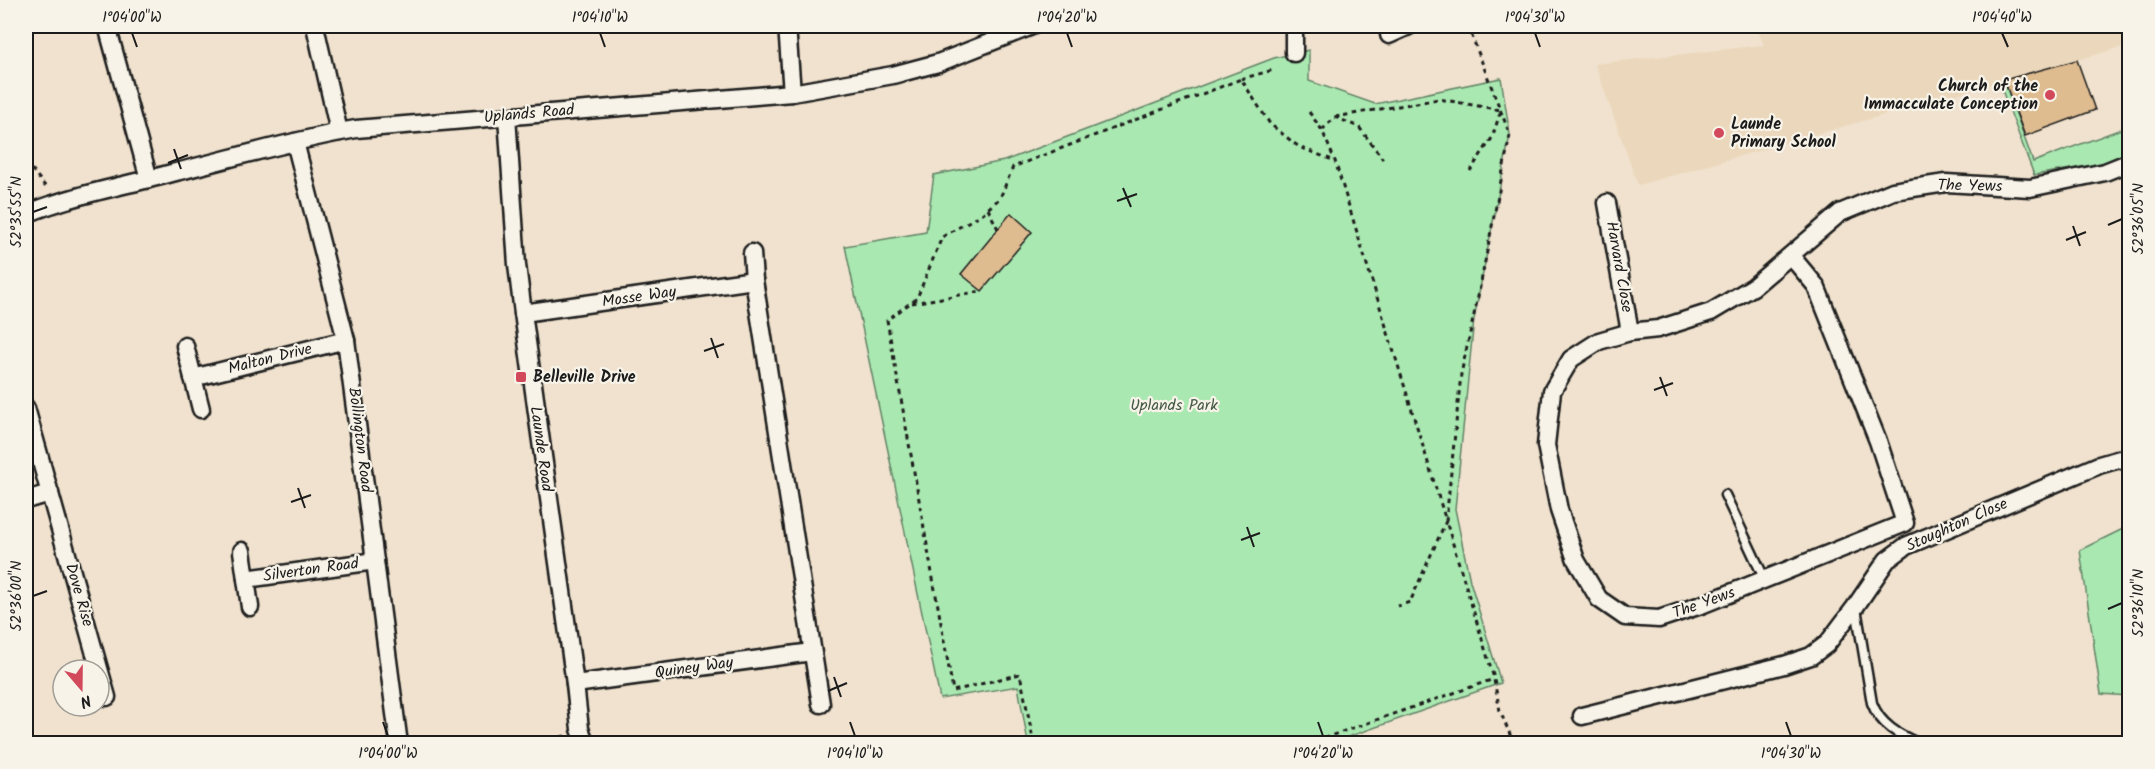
<svg xmlns="http://www.w3.org/2000/svg" width="2155" height="769" font-family="Kalam,sans-serif">
  <rect width="100%" height="100%" fill="#f0e2ce"/>
  <filter id="ink" filterUnits="userSpaceOnUse"><feTurbulence type="fractalNoise" baseFrequency=".0167" numOctaves="2"/><feDisplacementMap in="SourceGraphic" scale="12" xChannelSelector="R" yChannelSelector="G"/><feConvolveMatrix kernelMatrix="1 2 1 2 8 2 1 2 1" color-interpolation-filters="sRGB"/></filter>
  <g filter="url(#ink)">
    <polygon fill="#ebd7bb" points="1756,26 2126,26 2129,35 2129,45 1638,185 1595,64 1764,45"/>
    <g fill="#a9e9b1" stroke="#628266" stroke-width="1.5">
      <polygon points="1309,50 1309,81 1375,104 1501,78 1510,135 1474,319 1455,509 1470,581 1501,683 1328,744 1028,743 1018,686 940,699 845,246 926,232 934,175 1004,161 1274,58"/>
      <polygon points="2004,80 2033,162 2129,126 2129,151 2101,164 2034,175 1999,82"/>
      <polygon points="2129,526 2129,696 2101,694 2080,550"/>
    </g>
    <g fill="#debc90" stroke="#1c1c1c" stroke-width="1.5">
      <polygon points="2077,60 2095,110 2025,136 2004,80"/>
      <polygon points="1011,213 1032,232 982,291 961,274"/>
    </g>
    <g fill="none" stroke-linecap="round" stroke-linejoin="round">
      <g stroke="#1c1c1c" stroke-width="13">
        <g id="service">
          <polyline points="1725,495 1765,580"/>
          <path d="M1856 608 1872 703C1880 725 1899 735 1920 744"/>
        </g>
      </g>
      <g stroke="#1c1c1c" stroke-width="21">
        <g id="minor">
          <polyline points="107,26 149,179"/>
          <polyline points="315,26 339,132"/>
          <polyline points="787,26 792,93"/>
          <polyline points="1389,35 1409,26"/>
          <polyline points="1294,53 1294,26"/>
          <polyline points="507,116 517,265 523,313 575,684 580,729 586,744"/>
          <polyline points="295,142 346,340 399,744"/>
          <polyline points="1607,203 1630,332"/>
          <path d="M26 214C72 195 124 186 172 173 233 158 294 140 356 129L792 93 893 75 938 63 1032 26"/>
          <polyline points="752,253 754,280 821,704"/>
          <polyline points="1791,256 1816,286 1878,441 1905,523 1701,605 1659,619 1625,617 1599,599 1576,560 1559,510 1546,445 1552,391 1571,359 1599,341 1630,332 1658,329 1711,312 1753,287 1840,213 1893,191 1946,183 2030,188 2105,172 2130,162"/>
          <polyline points="523,313 754,280"/>
          <polyline points="185,346 201,409"/>
          <polyline points="193,378 346,340"/>
          <polyline points="26,408 107,697"/>
          <polyline points="26,500 50,493"/>
          <polyline points="242,551 250,607"/>
          <polyline points="246,579 375,561"/>
          <polyline points="575,684 812,652"/>
          <polyline points="1582,716 1784,665 1811,656 1827,644 1855,607 1887,560 1906,546 2099,465 2120,459 2130,463"/>
        </g>
      </g>
      <g stroke="#1c1c1c" stroke-width="3" stroke-dasharray="4.5 4.5" stroke-linecap="butt">
        <polyline points="1468,26 1510,135 1479,292 1461,374 1446,521 1493,675 1500,711 1514,744"/>
        <polyline points="1241,79 1273,70"/>
        <polyline points="1309,112 1322,130 1335,161 1446,521 1410,602 1398,606"/>
        <polyline points="1335,117 1439,99 1501,110 1492,138 1470,171"/>
        <polyline points="1322,130 1335,117 1359,127 1383,159"/>
        <polyline points="26,162 48,190"/>
        <polyline points="988,209 998,229"/>
        <polyline points="912,303 982,291"/>
        <polyline points="535,744 565,736"/>
        <polyline points="1034,744 1020,674 953,691 887,320 917,298 942,237 982,214 1000,198 1013,167 1241,79 1270,124 1299,147 1335,161"/>
        <polyline points="1307,744 1494,679"/>
      </g>
      <use href="#service" stroke="#f7f3e8" stroke-width="8"/>
      <use href="#minor" stroke="#f7f3e8" stroke-width="16"/>
    </g>
  </g>
  <path fill="none" stroke="#1c1c1c" stroke-width="2" d="M132 33 137 47M600 33 605 47M1067 33 1072 47M1535 33 1540 47M2002 33 2008 47M174 149 181 169M168 163 188 155M1123 188 1131 207M1117 201 1137 194M33 212 47 207M2108 225 2122 219M2073 226 2080 246M2066 240 2086 232M711 338 718 358M704 351 724 344M1660 377 1667 396M1654 390 1673 383M298 488 305 508M291 502 311 495M1247 527 1254 547M1241 540 1260 533M33 596 47 591M2108 609 2122 603M834 677 841 697M828 691 847 683M383 722 388 736M850 722 855 736M1318 722 1323 736M1786 722 1791 736"/>
  <g fill="#d1495b" stroke="#f7f3e8" stroke-width="2">
    <circle cx="2050" cy="95" r="6"/>
    <circle cx="1719" cy="133" r="6"/>
    <rect x="515" y="371" width="12" height="12" rx="3"/>
  </g>
  <g text-anchor="middle" dominant-baseline="central" stroke-width="4.5" stroke-linejoin="round" paint-order="stroke">
    <g font-size="16" font-weight="bold" fill="#1c1c1c" stroke="#f7f3e8" text-anchor="start">
      <text x="2038" y="86" text-anchor="end">Church of the<tspan x="2038" dy="18">Immacculate Conception</tspan></text>
      <text x="1731" y="124">Launde<tspan x="1731" dy="18">Primary School</tspan></text>
      <text x="533" y="377">Belleville Drive</text>
    </g>
    <g font-size="16" fill="#1c1c1c" stroke="#f7f3e8">
      <text transform="translate(529 114) rotate(-5)">Uplands Road</text>
      <text transform="translate(1970 186) rotate(1)">The Yews</text>
      <text transform="translate(1619 267) rotate(80)">Harvard Close</text>
      <text transform="translate(639 297) rotate(-8)">Mosse Way</text>
      <text transform="translate(270 359) rotate(-14)">Malton Drive</text>
      <text transform="translate(360 440) rotate(83)">Bollington Road</text>
      <text transform="translate(541 449) rotate(82)">Launde Road</text>
      <text transform="translate(1957 525) rotate(-24)">Stoughton Close</text>
      <text transform="translate(311 570) rotate(-8)">Silverton Road</text>
      <text transform="translate(79 595) rotate(74)">Dove Rise</text>
      <text transform="translate(1704 603) rotate(-20)">The Yews</text>
      <text transform="translate(694 668) rotate(-8)">Quiney Way</text>
    </g>
    <g font-size="16" fill="#465a49" stroke="#f7f3e8">
      <text x="1174" y="405">Uplands Park</text>
    </g>
  </g>
  <rect width="2155" height="769" fill="none" stroke="#f7f3e8" stroke-width="66"/>
  <g transform="translate(81 688) rotate(160)"><circle r="28" fill="#f7f3e8" stroke="#9f9d96" stroke-width="1.5"/>
  <path d="M0-4.5L10 22L0 15L-10 22Z" fill="#d1495b"/>
  <text y="-9" font-size="16" font-weight="bold" text-anchor="middle" fill="#1c1c1c">N</text>
  </g>
  <rect x="33" y="33" width="2089" height="703" fill="none" stroke="#1c1c1c" stroke-width="2"/>
  <g font-size="15" text-anchor="middle" fill="#1c1c1c">
    <text x="132" y="22">1°04'00"W</text>
    <text x="600" y="22">1°04'10"W</text>
    <text x="1067" y="22">1°04'20"W</text>
    <text x="1535" y="22">1°04'30"W</text>
    <text x="2002" y="22">1°04'40"W</text>
    <text transform="translate(16 212) rotate(-90)" y="5">52°35'55"N</text>
    <text transform="translate(2138 219) rotate(-90)" y="5">52°36'05"N</text>
    <text transform="translate(16 596) rotate(-90)" y="5">52°36'00"N</text>
    <text transform="translate(2138 603) rotate(-90)" y="5">52°36'10"N</text>
    <text x="388" y="758">1°04'00"W</text>
    <text x="855" y="758">1°04'10"W</text>
    <text x="1323" y="758">1°04'20"W</text>
    <text x="1791" y="758">1°04'30"W</text>
  </g>
</svg>
